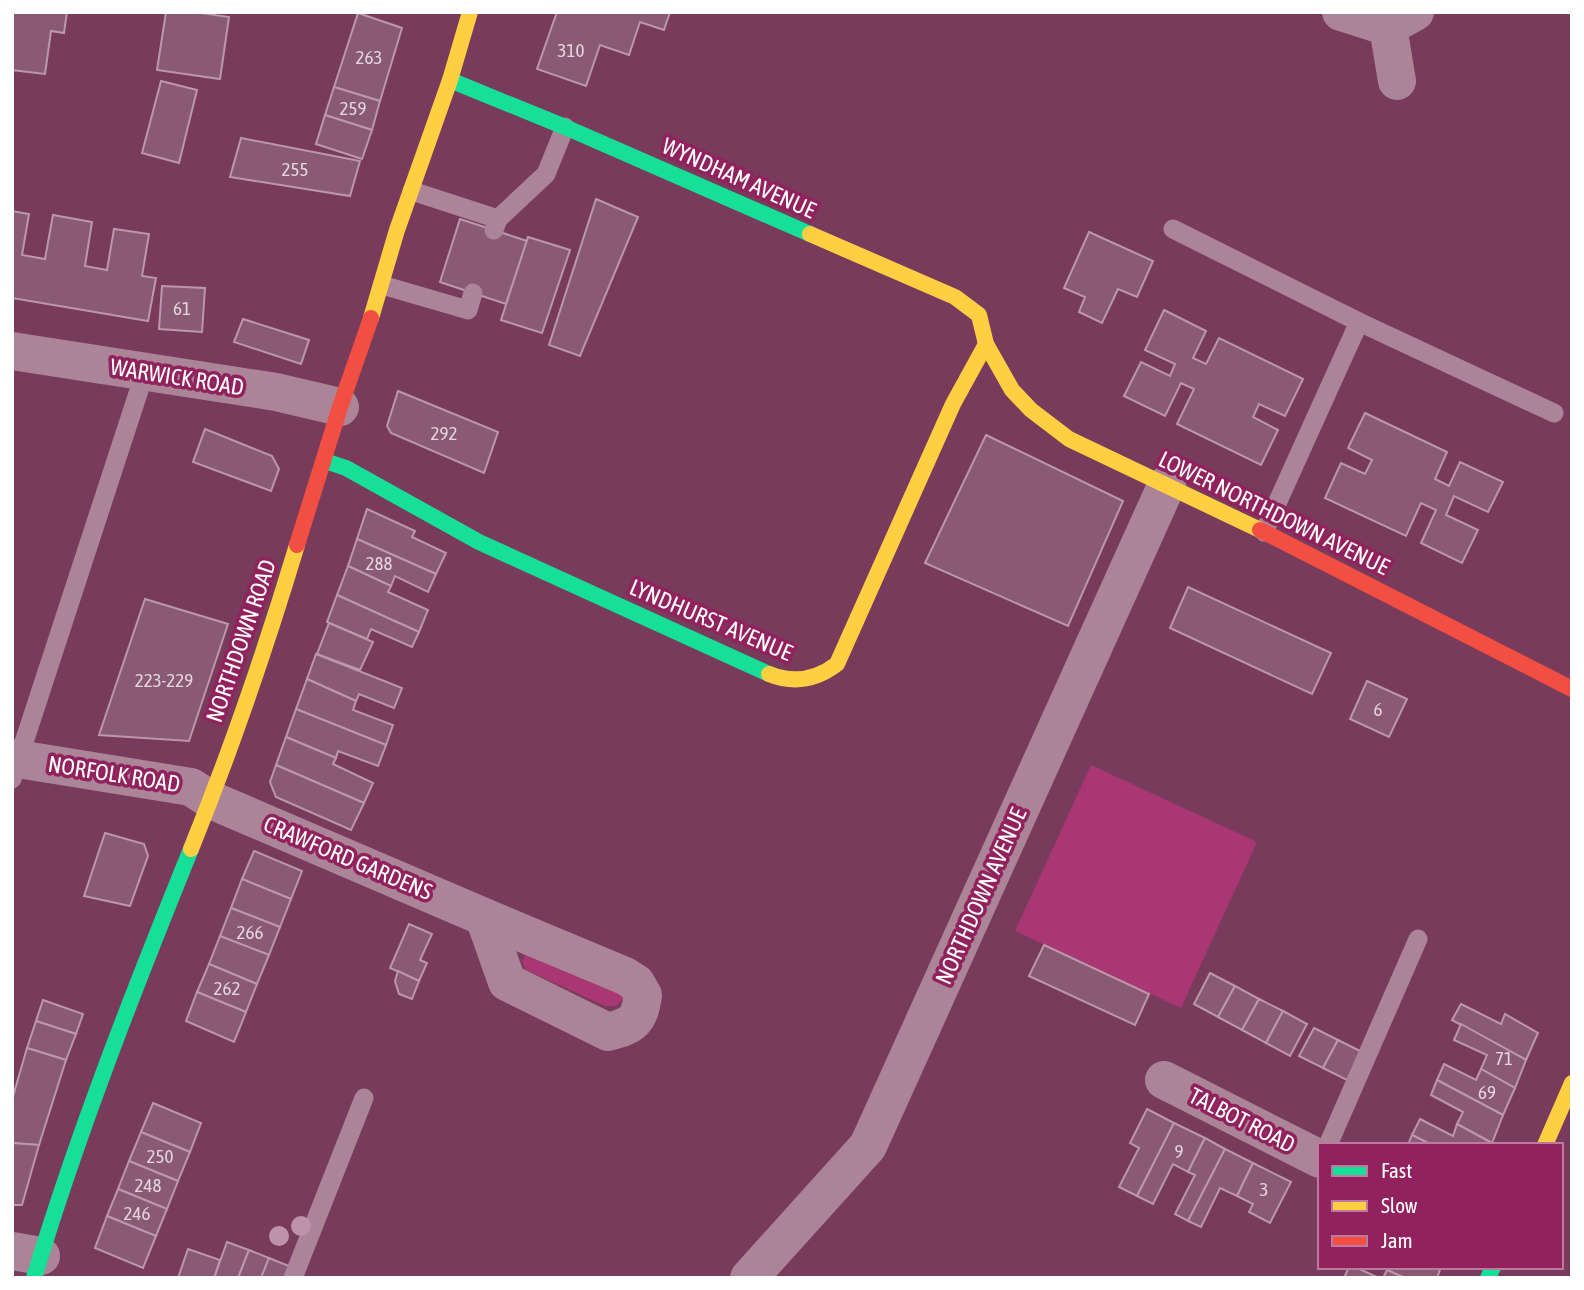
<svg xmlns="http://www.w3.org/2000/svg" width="1584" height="1290" font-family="'Asap Condensed',sans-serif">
  <rect width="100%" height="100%" fill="#793b5c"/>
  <g fill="#a83773">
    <polygon points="1091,765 1257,842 1181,1008 1015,931"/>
    <polygon points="527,951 622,987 624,998 616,1006 605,1006 526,970 522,962"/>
  </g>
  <g fill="#8a5973" stroke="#ba98aa" stroke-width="2">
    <polygon points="12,12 67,12 64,33 51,31 45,74 12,70"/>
    <polygon points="166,12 194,12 229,17 220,79 157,70"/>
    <polygon points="557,12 670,12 664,30 640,22 629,55 600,45 586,86 537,69"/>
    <polygon points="358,13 402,28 380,101 334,87"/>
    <polygon points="161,81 197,90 179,163 142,153"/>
    <polygon points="334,87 380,101 372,130 325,115"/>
    <polygon points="325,115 372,130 362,159 316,144"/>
    <polygon points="241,138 360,161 350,196 230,177"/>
    <polygon points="596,199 638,217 580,356 549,345"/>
    <polygon points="12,211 29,214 22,255 45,259 53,215 92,222 85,266 107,270 114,229 149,234 142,276 156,278 148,321 12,298"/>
    <polygon points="460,219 527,241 506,304 440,282"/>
    <polygon points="1089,232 1153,261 1137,297 1118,289 1102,323 1079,312 1085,297 1064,288"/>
    <polygon points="528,237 570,250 542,333 501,320"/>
    <polygon points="162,286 205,288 202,332 159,329"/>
    <polygon points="1164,310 1206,331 1193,358 1206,364 1219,338 1303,379 1285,416 1259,404 1253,417 1278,430 1261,465 1177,424 1194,389 1181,383 1165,416 1124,396 1141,362 1170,376 1175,364 1145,350"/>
    <polygon points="243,319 309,340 301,364 234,342"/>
    <polygon points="398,391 498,432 484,473 391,433 387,426"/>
    <polygon points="1365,413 1447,452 1435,479 1449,486 1460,462 1503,482 1488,512 1454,496 1446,515 1478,530 1462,563 1421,543 1436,510 1421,503 1406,536 1325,498 1341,463 1365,474 1372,460 1348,448"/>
    <polygon points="205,429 272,456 279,469 271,491 193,462"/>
    <polygon points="986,435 1123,501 1068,626 925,563"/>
    <polygon points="367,509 415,531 412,537 446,553 436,574 357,539"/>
    <polygon points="357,539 436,574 428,592 395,576 391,586 348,566"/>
    <polygon points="348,566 391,586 388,592 428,610 419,632 337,595"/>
    <polygon points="1188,587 1331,653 1312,694 1170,628"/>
    <polygon points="337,595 419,632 412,647 371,629 367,639 327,622"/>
    <polygon points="145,599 228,624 189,741 99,735"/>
    <polygon points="329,623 373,642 360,670 317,654"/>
    <polygon points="316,654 402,688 394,708 359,694 356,701 307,679"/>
    <polygon points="307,679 356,701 353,710 393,725 386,745 296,709"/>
    <polygon points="1367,681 1407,699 1389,737 1350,719"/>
    <polygon points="296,709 386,745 378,766 338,751 336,758 286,737"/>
    <polygon points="286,737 336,758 333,764 373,783 364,803 276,765"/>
    <polygon points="276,765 364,803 351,830 276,797 270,782"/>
    <polygon points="105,833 144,844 148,856 130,906 84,896"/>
    <polygon points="254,851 302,871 291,899 242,879"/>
    <polygon points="242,879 291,899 280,927 231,908"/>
    <polygon points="231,908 280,927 269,955 220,936"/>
    <polygon points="409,924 432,934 420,960 427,963 419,981 390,968"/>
    <polygon points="220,936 269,955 257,984 209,964"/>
    <polygon points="1044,945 1149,994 1135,1025 1029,976"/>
    <polygon points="209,964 257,984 246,1012 197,992"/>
    <polygon points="398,971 419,981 412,999 399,994 395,981"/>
    <polygon points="1210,973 1235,986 1218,1017 1194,1004"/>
    <polygon points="1235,986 1259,999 1242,1030 1218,1017"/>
    <polygon points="197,992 246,1012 234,1042 186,1021"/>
    <polygon points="1259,999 1283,1011 1266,1043 1242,1030"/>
    <polygon points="43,1000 83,1014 76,1034 36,1021"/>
    <polygon points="1461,1004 1501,1024 1505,1014 1538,1033 1526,1060 1452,1020"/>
    <polygon points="1283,1011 1307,1024 1290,1056 1266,1043"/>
    <polygon points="36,1021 76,1034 66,1060 27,1048"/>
    <polygon points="1461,1024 1526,1060 1515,1088 1481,1069 1487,1055 1454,1040"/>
    <polygon points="1314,1028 1338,1040 1323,1068 1299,1056"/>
    <polygon points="1338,1040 1362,1052 1347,1080 1323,1068"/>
    <polygon points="27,1048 66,1060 39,1145 12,1143 12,1100"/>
    <polygon points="1444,1064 1476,1080 1481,1069 1515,1088 1503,1115 1437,1080"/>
    <polygon points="1437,1080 1503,1115 1492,1143 1457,1124 1463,1112 1431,1095"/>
    <polygon points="153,1103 201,1123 190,1152 141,1132"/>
    <polygon points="1147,1109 1174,1123 1137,1196 1119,1187 1139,1148 1130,1143"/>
    <polygon points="1420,1119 1453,1136 1457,1124 1492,1143 1491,1145 1432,1145 1412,1135"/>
    <polygon points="1174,1123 1205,1138 1188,1172 1173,1164 1153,1204 1137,1196"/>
    <polygon points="141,1132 190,1152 178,1181 129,1161"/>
    <polygon points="1412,1135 1432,1145 1408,1145"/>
    <polygon points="1205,1138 1225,1149 1188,1221 1175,1214 1195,1175 1188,1172"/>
    <polygon points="12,1143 39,1145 22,1205 12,1205"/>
    <polygon points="1225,1149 1253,1163 1237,1196 1220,1188 1201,1227 1188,1221"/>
    <polygon points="129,1161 178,1181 167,1209 118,1189"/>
    <polygon points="1253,1163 1291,1182 1270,1223 1249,1212 1253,1204 1237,1196"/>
    <polygon points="118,1189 167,1209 156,1236 107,1216"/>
    <polygon points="107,1216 156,1236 143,1268 95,1248"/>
    <polygon points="227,1242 249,1250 238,1278 214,1278"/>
    <polygon points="188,1249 220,1260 214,1278 178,1278"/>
    <polygon points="249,1250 269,1258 261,1278 238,1278"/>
    <polygon points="269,1258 289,1266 284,1278 261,1278"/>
    <polygon points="1349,1267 1355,1267 1379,1278 1344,1278"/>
    <polygon points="1388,1267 1441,1267 1437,1278 1405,1278 1387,1270"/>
    <polygon points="1387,1270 1405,1278 1383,1278"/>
  </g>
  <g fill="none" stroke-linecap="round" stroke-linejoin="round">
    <g stroke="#ab8498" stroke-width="19">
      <polyline points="412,191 498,219 494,230"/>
      <polyline points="498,219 546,174 565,127"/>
      <polyline points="1173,229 1359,322 1554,413"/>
      <polyline points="382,285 468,310 473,293"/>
      <polyline points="1264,532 1359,322"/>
      <polyline points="12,779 145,372"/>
      <polyline points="1328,1145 1418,939"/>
      <polyline points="293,1278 364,1098"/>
    </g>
    <g stroke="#ab8498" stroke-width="38">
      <polyline points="1341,12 1388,27"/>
      <polyline points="1397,81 1388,27 1415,12"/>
      <polyline points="12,351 276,392 340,407"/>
      <polyline points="12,758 191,787 211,800 484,917"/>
      <path d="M484 917 625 976 636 983 643 995C639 1021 634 1025 608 1032L507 982Z"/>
      <polyline points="1164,1080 1320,1159"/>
      <polyline points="12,1251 41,1256"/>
      <polyline points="749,1278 868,1146 1167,484"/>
    </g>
    <g stroke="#16e098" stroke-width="16">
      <polyline points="450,80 565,127 810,234"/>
      <polyline points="325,461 346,468 479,542 769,674"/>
      <path d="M34 1278C78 1132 134 990 191 849"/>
      <polyline points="1488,1278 1493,1267"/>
    </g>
    <g stroke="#ffcf43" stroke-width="16">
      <polyline points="810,234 955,297 979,315 986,344 1012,390 1031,410 1069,439 1260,530"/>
      <polyline points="371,318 397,230 450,80 470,12"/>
      <path d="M769 674C794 684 816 680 837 664L953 404 986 344"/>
      <path d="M191 849C231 750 266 648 297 545"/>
      <polyline points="1545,1145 1572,1083"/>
    </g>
    <g stroke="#f24e42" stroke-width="16">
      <polyline points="1260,530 1572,689"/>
      <polyline points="297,545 340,407 371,318"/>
    </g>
  </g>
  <g fill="#bf92ab">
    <circle cx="301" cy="1226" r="10"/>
    <circle cx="279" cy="1236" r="10"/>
  </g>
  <g text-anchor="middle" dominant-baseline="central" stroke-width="7" stroke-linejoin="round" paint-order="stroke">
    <g font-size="19" fill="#e2d6dc">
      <text x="571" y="50">310</text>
      <text x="369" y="57">263</text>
      <text x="353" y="108">259</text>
      <text x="295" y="169">255</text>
      <text x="182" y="308">61</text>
      <text x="444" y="433">292</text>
      <text x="379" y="563">288</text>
      <text x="164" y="680">223-229</text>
      <text x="1378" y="709">6</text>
      <text x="250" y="932">266</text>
      <text x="227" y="988">262</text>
      <text x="1504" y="1058">71</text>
      <text x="1487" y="1092">69</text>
      <text x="1179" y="1151">9</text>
      <text x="160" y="1156">250</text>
      <text x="148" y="1185">248</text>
      <text x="1264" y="1189">3</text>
      <text x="137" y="1213">246</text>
    </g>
    <g font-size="23" fill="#fff" stroke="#92225d">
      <text transform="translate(739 178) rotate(24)">WYNDHAM AVENUE</text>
      <text transform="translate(177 377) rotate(9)">WARWICK ROAD</text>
      <text transform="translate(1274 513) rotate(26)">LOWER NORTHDOWN AVENUE</text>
      <text transform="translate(711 620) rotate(23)">LYNDHURST AVENUE</text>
      <text transform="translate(241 641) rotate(-71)">NORTHDOWN ROAD</text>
      <text transform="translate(114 774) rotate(9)">NORFOLK ROAD</text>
      <text transform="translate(348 858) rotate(23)">CRAWFORD GARDENS</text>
      <text transform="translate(981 896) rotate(-66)">NORTHDOWN AVENUE</text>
      <text transform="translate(1242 1120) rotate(27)">TALBOT ROAD</text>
    </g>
  </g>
  <rect width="1584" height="1290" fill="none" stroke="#ffffff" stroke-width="28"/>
  <rect x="1318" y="1143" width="245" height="126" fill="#92225d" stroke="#be7a9e" stroke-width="2"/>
  <rect x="1332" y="1166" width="35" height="10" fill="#16e098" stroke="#be7a9e" stroke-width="2"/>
  <text x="1381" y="1178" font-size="21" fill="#ffffff">Fast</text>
  <rect x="1332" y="1201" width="35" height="10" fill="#ffcf43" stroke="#be7a9e" stroke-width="2"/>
  <text x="1381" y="1213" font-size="21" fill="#ffffff">Slow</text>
  <rect x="1332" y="1236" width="35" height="10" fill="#f24e42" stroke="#be7a9e" stroke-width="2"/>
  <text x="1381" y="1248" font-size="21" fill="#ffffff">Jam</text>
</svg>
